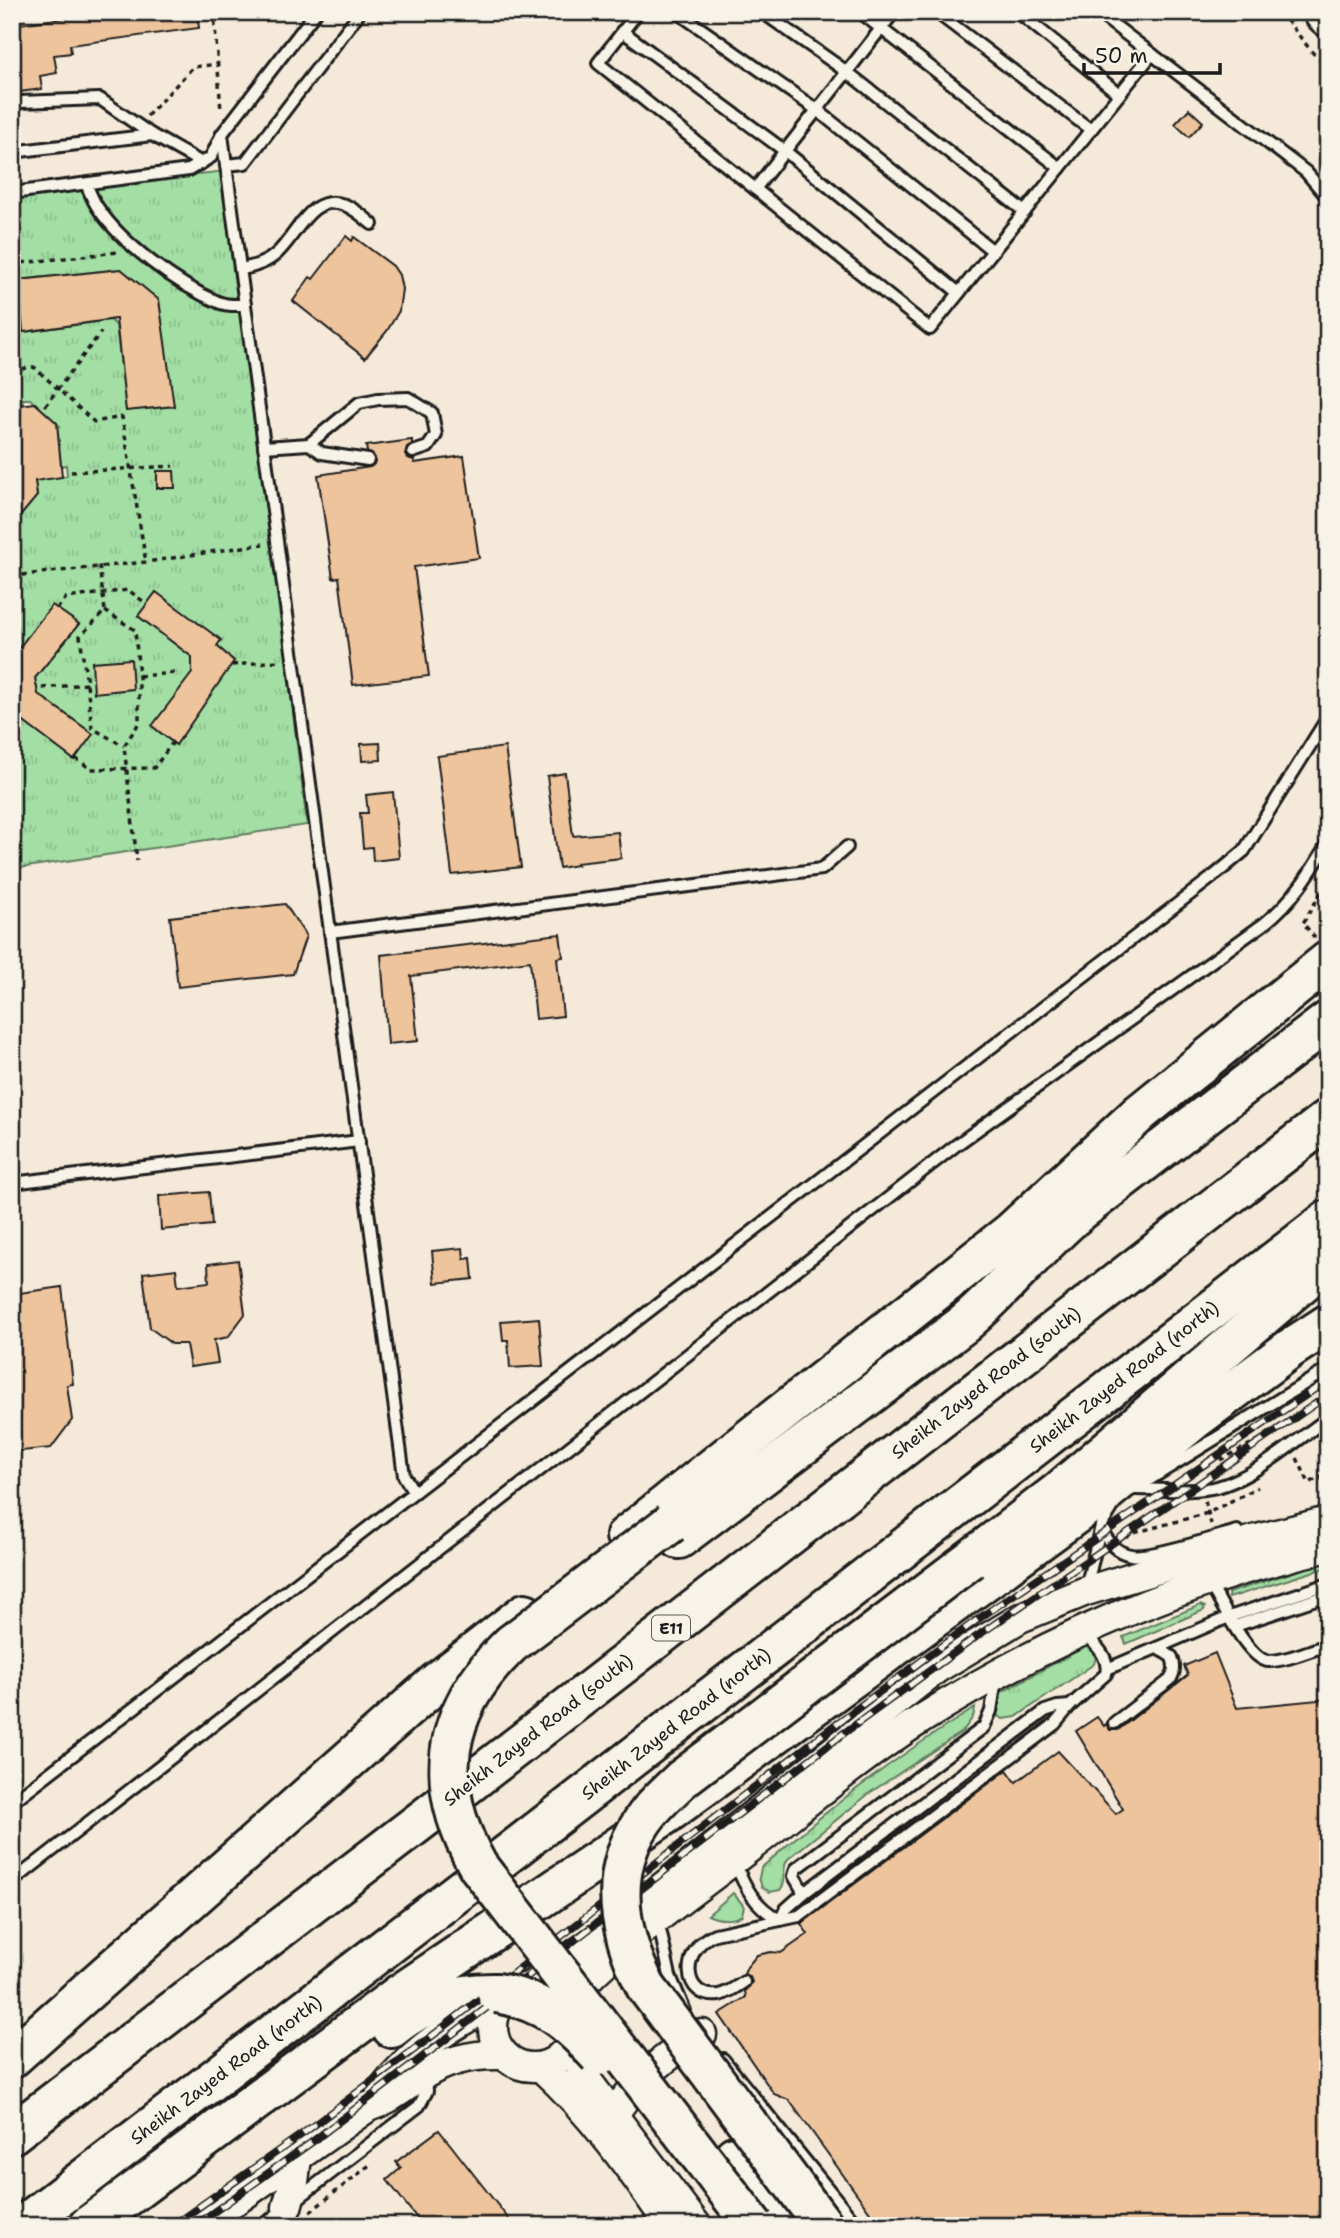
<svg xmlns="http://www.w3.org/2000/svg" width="1340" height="2238" font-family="'Shantell Sans',sans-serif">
  <defs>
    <pattern id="grass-tufts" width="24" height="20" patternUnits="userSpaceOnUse" patternTransform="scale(1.75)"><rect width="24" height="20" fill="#a3dea4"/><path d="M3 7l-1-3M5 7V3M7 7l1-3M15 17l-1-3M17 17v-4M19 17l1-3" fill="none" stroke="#8cbe8d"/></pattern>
  </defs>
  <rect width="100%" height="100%" fill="#f5ead9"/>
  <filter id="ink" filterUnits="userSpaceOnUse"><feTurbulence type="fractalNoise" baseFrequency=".0143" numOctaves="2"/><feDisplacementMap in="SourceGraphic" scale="14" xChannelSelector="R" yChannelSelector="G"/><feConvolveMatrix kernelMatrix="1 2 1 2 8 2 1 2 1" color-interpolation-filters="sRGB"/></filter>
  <g filter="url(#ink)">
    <g fill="url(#grass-tufts)" stroke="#607d60" stroke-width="2" fill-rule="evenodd">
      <path d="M226 171 307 825 12 869V713L74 759 93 734 38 694 35 678 79 624 52 605 12 657V526L37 496 35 481 67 476 66 465 61 466 57 427 60 426 30 399H22L24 405 12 406V194ZM121 269 159 301 173 406 126 411 116 325 110 320 23 332 19 280ZM156 592 234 661 175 744 152 726 193 673 192 657 138 616Z"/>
      <polygon points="1328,1561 1328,1567 1229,1598 1228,1593"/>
      <polygon points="1200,1605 1205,1607 1204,1610 1126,1644 1123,1637"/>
      <polygon points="1088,1645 1096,1657 1094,1664 1016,1717 1003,1719 992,1713 998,1694"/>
      <path d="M975 1708 973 1717 963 1731 871 1792 788 1859C780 1869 789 1880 780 1890L770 1892 762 1887 759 1878 761 1868C828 1808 897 1755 975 1708Z"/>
      <path d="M733 1893 744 1906 742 1915C733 1921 718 1920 708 1915Z"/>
    </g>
    <g fill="#eec49d" stroke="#1c1c1c" stroke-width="2">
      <polygon points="109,12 197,12 199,28 70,45 71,53 54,55 57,73 40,76 42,89 12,93 12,25"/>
      <polygon points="1189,109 1203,122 1189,137 1175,124"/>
      <polygon points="346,236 352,241 354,237 393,266 399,275 402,289 399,311 387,331 365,358 293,301 310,277 313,279"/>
      <polygon points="121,269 159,300 174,406 126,411 116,319 23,332 19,280"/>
      <polygon points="35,403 57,423 62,477 35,481 37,496 12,526 12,406"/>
      <polygon points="412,440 412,444 407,447 405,454 408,458 414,460 414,463 464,456 479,558 414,567 429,676 353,685 339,577 333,578 318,475 370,467 374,464 375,458 367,452 366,446"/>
      <polygon points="157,471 174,471 175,488 157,488"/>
      <polygon points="156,592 221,640 217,646 234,661 176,745 152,726 192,673 192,657 138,616"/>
      <polygon points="52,605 79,624 35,678 38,694 93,734 74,760 12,713 12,657"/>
      <polygon points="131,659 133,689 94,693 92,662"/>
      <polygon points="380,743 381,760 362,761 361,744"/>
      <polygon points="505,747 521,867 452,875 437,756"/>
      <polygon points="565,773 573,836 618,832 621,858 576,863 577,865 559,868 547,776"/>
      <polygon points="393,792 399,858 373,861 372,847 363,848 360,813 368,813 366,795"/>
      <polygon points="285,904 306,936 293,974 178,987 170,917"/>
      <polygon points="560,934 563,957 557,958 563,1016 536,1019 530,961 411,976 418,1041 388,1044 381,955"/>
      <polygon points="209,1192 212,1225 161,1230 159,1196"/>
      <polygon points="463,1248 464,1259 471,1258 473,1279 435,1283 432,1251"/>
      <polygon points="238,1260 245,1314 228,1337 214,1340 218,1363 190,1367 186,1344 172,1344 150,1328 143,1273 176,1269 178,1286 209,1282 208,1264"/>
      <polygon points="62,1287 73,1384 67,1385 72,1420 51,1448 12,1452 12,1294"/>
      <polygon points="539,1318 543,1366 510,1368 508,1340 503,1340 501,1321"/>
      <polygon points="1215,1653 1237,1708 1328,1699 1328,2226 880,2226 789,2100 774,2094 719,2014 746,1997 745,1991 752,1982 750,1977 744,1974 747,1967 757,1955 771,1952 781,1953 808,1934 801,1924 1007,1770 1016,1782 1058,1751 1116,1814 1123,1809 1076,1731 1097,1717 1104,1726 1106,1724 1110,1730 1118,1730 1188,1675 1184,1666"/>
      <polygon points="439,2130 514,2226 423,2226 387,2180 401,2168 396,2162"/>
    </g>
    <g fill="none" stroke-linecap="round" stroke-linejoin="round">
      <g stroke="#1c1c1c" stroke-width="16">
        <g id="service">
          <polyline points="316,12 222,134 226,165 245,163 360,12"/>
          <polyline points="638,12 598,63 930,329 1152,54"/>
          <polyline points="677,12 817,110 993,251"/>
          <polyline points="762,12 847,72 1025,212"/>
          <polyline points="860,12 1060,168"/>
          <polyline points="936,12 1091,130"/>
          <polyline points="1018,12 1119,94"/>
          <polyline points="1097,12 1306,172 1328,198"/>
          <polyline points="622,31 785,151 959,293"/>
          <polyline points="20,102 100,99 152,135 202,163"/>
          <polyline points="12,152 152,135"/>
          <polyline points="226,165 404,1476 414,1492"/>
          <path d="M86 184C90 192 93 201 98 208 122 244 178 285 218 302 226 306 236 305 245 305"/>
          <polyline points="755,189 894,12"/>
          <polyline points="12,193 189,170 211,157 222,134"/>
          <path d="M240 269C253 267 265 264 275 255 297 237 309 192 345 205 355 209 364 217 372 224"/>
          <polyline points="309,444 359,403 378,399 408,398 432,413 436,435 428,447 413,452"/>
          <polyline points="264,447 309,444 322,453 368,460"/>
          <polyline points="330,932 822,869 847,847"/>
          <polyline points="12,1183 359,1141"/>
          <polyline points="1144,1483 1328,1369"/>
          <path d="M1135 1489C1162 1489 1191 1493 1217 1487 1253 1478 1297 1440 1328 1418"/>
          <path d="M1101 1526C1106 1541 1115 1552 1131 1555 1149 1559 1215 1537 1237 1531"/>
          <path d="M1210 1584C1220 1601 1249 1661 1269 1661 1287 1661 1310 1650 1328 1645"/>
          <polyline points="1086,1588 1101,1526 1114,1505"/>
          <polyline points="1235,1626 1328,1595"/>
          <polyline points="1107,1669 1229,1617 1328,1584"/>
          <path d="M1114 1723 1170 1680C1175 1672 1175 1666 1172 1657L1158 1648"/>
          <polyline points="12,1802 1215,875 1244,851 1328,717"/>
          <path d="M734 1861C745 1887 754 1906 780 1920L786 1909 804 1893 1045 1711 1057 1707 1070 1706"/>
          <path d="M12 1882 955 1146 1265 923C1293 901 1310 873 1328 843"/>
          <polyline points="804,1893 794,1876 796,1869 984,1727 991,1711 996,1679"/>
          <polyline points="656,1921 661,1934 670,1976 685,2011"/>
          <path d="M744 1982C736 1987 728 1993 719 1995 682 2000 679 1948 715 1934L799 1916 1055 1724 1070 1706 1106 1674C1110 1656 1095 1645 1084 1633"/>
          <polyline points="723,2059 858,2226"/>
          <polyline points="262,2226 419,2106 427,2091 426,2078"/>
        </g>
      </g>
      <g stroke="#1c1c1c" stroke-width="33">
        <g id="tertiary">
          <circle cx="533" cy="2027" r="40"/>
          <polyline points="529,1987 605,1933 936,1669 1020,1618 1086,1591 1257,1539 1328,1521"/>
          <path d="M565 2003C616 1945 681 1901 743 1853 801 1808 858 1759 920 1720 1046 1640 1183 1581 1328 1547"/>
          <polyline points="570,2041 580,2067 586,2079 697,2226"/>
          <path d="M541 2067C592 2113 631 2169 670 2226"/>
          <path d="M381 2091C412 2050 456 2021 503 2000"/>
          <path d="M613 2115C637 2080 665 2055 702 2034"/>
          <polyline points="287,2207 294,2182 297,2157"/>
          <path d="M200 2226 368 2107C391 2100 405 2086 425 2074 449 2059 475 2054 503 2055"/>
        </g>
      </g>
      <g stroke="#1c1c1c" stroke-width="44">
        <g id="motorway">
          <polyline points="1323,12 1328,17"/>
          <polyline points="626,1536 1011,1232 1141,1112 1328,961"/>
          <path d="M679 1539 964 1324C1005 1290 1037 1247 1078 1213L1328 1021"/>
          <polyline points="971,1559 1058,1492 1328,1261"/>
          <path d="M392 2028C423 2002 457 1992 497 1993"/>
          <polyline points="12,2058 438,1681 525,1613"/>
          <polyline points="12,2134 435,1810 1328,1119"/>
          <polyline points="734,2156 789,2226"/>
          <polyline points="22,2226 518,1846 1328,1220"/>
          <polyline points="88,2226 401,1993 668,1813 1105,1493 1194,1420 1291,1348 1328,1324"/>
        </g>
      </g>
      <g stroke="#1c1c1c" stroke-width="3.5" stroke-dasharray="5 5" stroke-linecap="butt">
        <polyline points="214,12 221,111"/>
        <polyline points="1280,12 1313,53 1328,68"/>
        <polyline points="147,116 193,67 218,64"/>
        <polyline points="12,264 118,252"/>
        <polyline points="12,337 18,337"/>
        <polyline points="12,370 34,367 94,422 122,417 146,562"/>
        <polyline points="45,406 101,332"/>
        <polyline points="71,472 173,466"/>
        <polyline points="12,576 146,562 263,544"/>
        <polyline points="57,609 66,598 128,590 147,604"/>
        <polyline points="105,611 135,630 139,676 139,723 124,746 137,861"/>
        <polyline points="232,665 279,661"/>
        <polyline points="139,676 175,673"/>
        <polyline points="87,684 92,728 124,746"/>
        <polyline points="42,688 87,684 80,636 105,611 99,565"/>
        <polyline points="75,758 91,769 154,768 173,742"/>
        <polyline points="1315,938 1303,923 1328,881"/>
        <polyline points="1297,1458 1309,1483 1321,1477 1326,1488"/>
        <polyline points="1220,1460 1266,1436 1328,1397"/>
        <polyline points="1205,1501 1211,1524"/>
        <polyline points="1127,1538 1130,1534 1208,1513 1258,1487"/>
        <polyline points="310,2212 371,2164 371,2162"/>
      </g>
      <use href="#service" stroke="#f7f3e8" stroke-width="10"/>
      <use href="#tertiary" stroke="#f7f3e8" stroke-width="28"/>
      <use href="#motorway" stroke="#f7f3e8" stroke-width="38"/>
      <g stroke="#1c1c1c" stroke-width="8">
        <g id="rail">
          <polyline points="172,2226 305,2132 436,2033 836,1724 981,1617 1328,1380"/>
          <polyline points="194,2226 312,2142 844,1733 983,1632 1328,1395"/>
        </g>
      </g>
      <use href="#rail" stroke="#f7f3e8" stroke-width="5" stroke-dasharray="16" stroke-linecap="butt"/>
      <g stroke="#1c1c1c" stroke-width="44" stroke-linecap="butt">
        <g id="motorway-bridge">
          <path d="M671 1523 511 1644C442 1710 431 1783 478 1866L754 2226"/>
          <path d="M497 1993C544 2001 568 2022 599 2056"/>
          <path d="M824 2226 646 1987C619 1934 607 1875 642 1822 653 1805 669 1791 683 1778L971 1559"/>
        </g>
      </g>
      <use href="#motorway-bridge" stroke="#f7f3e8" stroke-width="38"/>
    </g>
  </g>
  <g text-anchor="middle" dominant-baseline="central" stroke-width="7" stroke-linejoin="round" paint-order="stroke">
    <rect fill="#f7f3e8" stroke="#5e5c59" stroke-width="2" x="652" y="1615.5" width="38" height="25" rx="5"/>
    <g font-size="16" font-weight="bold" fill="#1c1c1c">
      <text x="671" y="1628">E11</text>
    </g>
    <g font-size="18" fill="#1c1c1c" stroke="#f7f3e8">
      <text transform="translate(1124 1377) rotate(-38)">Sheikh Zayed Road (north)</text>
      <text transform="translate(986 1383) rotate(-38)">Sheikh Zayed Road (south)</text>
      <text transform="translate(676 1724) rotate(-38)">Sheikh Zayed Road (north)</text>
      <text transform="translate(538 1730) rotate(-38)">Sheikh Zayed Road (south)</text>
      <text transform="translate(226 2070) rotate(-37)">Sheikh Zayed Road (north)</text>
    </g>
  </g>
  <rect width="1340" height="2238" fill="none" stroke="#f7f3e8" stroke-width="42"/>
  <rect x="21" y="21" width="1298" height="2196" fill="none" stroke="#1c1c1c" stroke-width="2.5" filter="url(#ink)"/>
  <path d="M1084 63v10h136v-10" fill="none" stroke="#1c1c1c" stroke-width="3.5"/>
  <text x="1095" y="63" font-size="21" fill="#1c1c1c" stroke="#f7f3e8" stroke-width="5" paint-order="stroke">50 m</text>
</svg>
